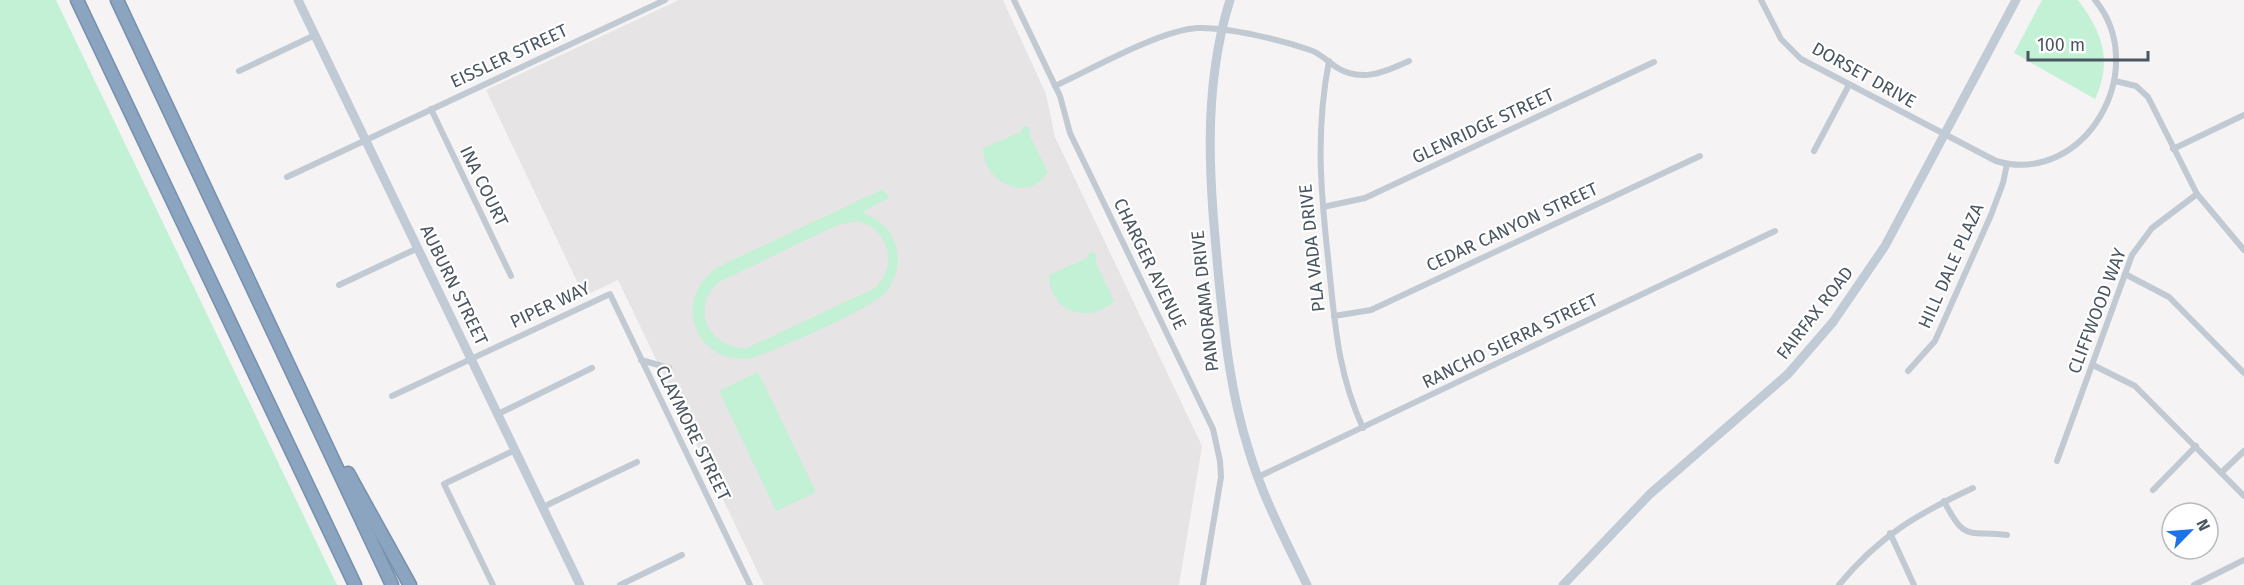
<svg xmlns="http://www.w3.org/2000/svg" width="2244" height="585" font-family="'Fira Sans',sans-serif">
  <rect width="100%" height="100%" fill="#f5f3f3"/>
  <polygon fill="#e6e4e5" points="679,0 1003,0 1046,94 1055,137 1202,446 1179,585 764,585 618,280 584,296 486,90"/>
  <g fill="#c3f1d5" fill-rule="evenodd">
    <polygon points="0,0 56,0 337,585 0,585"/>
    <path d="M2042 0H2078C2102 32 2113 60 2095 99L2014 53Z"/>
    <path d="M1023 126 1030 128 1029 134 1048 172C1028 204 983 183 983 148L1021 132Z"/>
    <path d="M883 189 889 198 862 212C878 219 891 229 896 246 901 263 896 281 884 294 871 308 773 352 752 358 693 366 670 296 720 266ZM858 221C889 229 899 265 875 288L747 348C709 349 689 308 719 282L837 225Z"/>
    <path d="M1094 252 1097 257 1095 261 1114 301C1089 325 1049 312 1049 275L1087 258 1089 253Z"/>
    <polygon points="758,372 816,492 776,511 719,391"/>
  </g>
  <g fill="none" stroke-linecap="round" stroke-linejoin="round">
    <g stroke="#7690ad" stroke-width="15">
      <g id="highway">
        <polyline points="77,0 355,585"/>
        <polyline points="117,0 392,585"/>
        <polyline points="348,473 410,585"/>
      </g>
    </g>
    <g stroke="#c1cad2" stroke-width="6">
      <polyline points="1014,0 1060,96 1070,133 1213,429 1220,461 1221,477 1203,585"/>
      <path d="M1761 0 1781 39 1801 59 1996 161C2085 187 2152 69 2095 0"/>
      <path d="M1329 61C1315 133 1321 195 1329 267 1335 325 1338 374 1363 428"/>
      <polyline points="239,71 315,35"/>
      <polyline points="2115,81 2136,86 2148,97 2197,194 2244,250"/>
      <path d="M1055 86C1092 69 1160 30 1198 28 1228 27 1281 40 1310 50 1320 53 1327 61 1336 67 1361 83 1385 72 1409 61"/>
      <polyline points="431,109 511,276"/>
      <polyline points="2173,149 2244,115"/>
      <polyline points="1814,151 1849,85"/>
      <polyline points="287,177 665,0"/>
      <polyline points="1323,207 1365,198 1654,62"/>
      <polyline points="2125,274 2169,297 2244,373"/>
      <polyline points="339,285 418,248"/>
      <polyline points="1334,316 1371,310 1700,156"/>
      <polyline points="641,360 669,368"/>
      <polyline points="2093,365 2135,386 2244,496"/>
      <polyline points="1908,371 1935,341 1991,215 2003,183 2007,164"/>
      <polyline points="392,396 610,294 750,585"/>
      <polyline points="498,414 592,368"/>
      <polyline points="2057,461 2132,255 2152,228 2197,194"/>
      <polyline points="2222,472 2244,451"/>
      <polyline points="1258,477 1775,231"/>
      <polyline points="2153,490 2196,446"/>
      <path d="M1944 501C1965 543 1968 530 2007 535"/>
      <polyline points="543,507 637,462"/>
      <polyline points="1890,533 1914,585"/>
      <polyline points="493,585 444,484 515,450"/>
      <polyline points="620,585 682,555"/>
      <path d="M1839 585C1878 537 1917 514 1973 488"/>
      <polyline points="2194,585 2244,560"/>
    </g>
    <g stroke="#c1cbd6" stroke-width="9">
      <polyline points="298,0 580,585"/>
      <path d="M1230 0C1201 92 1210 186 1219 281 1225 339 1231 395 1249 451 1263 498 1286 541 1307 585"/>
      <polyline points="1563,585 1650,494 1788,374 1833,322 1885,246 2016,0"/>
    </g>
    <use href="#highway" stroke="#8ba5c1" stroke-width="12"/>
  </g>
  <g text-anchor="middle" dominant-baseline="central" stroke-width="4.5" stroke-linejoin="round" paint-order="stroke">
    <g font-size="18" fill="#4a5661" stroke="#fff">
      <text transform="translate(509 56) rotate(-25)">EISSLER STREET</text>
      <text transform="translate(1864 75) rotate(29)">DORSET DRIVE</text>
      <text transform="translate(1483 126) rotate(-25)">GLENRIDGE STREET</text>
      <text transform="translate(484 186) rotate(64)">INA COURT</text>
      <text transform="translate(1512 227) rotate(-25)">CEDAR CANYON STREET</text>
      <text transform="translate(1312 248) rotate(-96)">PLA VADA DRIVE</text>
      <text transform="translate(1150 264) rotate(64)">CHARGER AVENUE</text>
      <text transform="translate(1951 266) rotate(-66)">HILL DALE PLAZA</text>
      <text transform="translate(454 285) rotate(64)">AUBURN STREET</text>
      <text transform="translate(1205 301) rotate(-96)">PANORAMA DRIVE</text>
      <text transform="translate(550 305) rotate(-25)">PIPER WAY</text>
      <text transform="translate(2097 311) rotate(-69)">CLIFFWOOD WAY</text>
      <text transform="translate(1815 313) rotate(-52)">FAIRFAX ROAD</text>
      <text transform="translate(1510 341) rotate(-26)">RANCHO SIERRA STREET</text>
      <text transform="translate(693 433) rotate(64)">CLAYMORE STREET</text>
    </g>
  </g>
  <g transform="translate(2190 531) rotate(65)"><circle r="28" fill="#ffffff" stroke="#b7bbc0" stroke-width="1.5"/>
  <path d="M0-4.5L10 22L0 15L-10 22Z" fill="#1a73e8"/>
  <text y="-9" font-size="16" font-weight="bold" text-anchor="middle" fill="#4a5661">N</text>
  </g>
  <path d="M2028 51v9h120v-9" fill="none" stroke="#4a5661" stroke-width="3"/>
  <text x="2037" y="51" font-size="18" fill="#4a5661" stroke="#ffffff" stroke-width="4.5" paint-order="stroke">100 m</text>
</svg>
